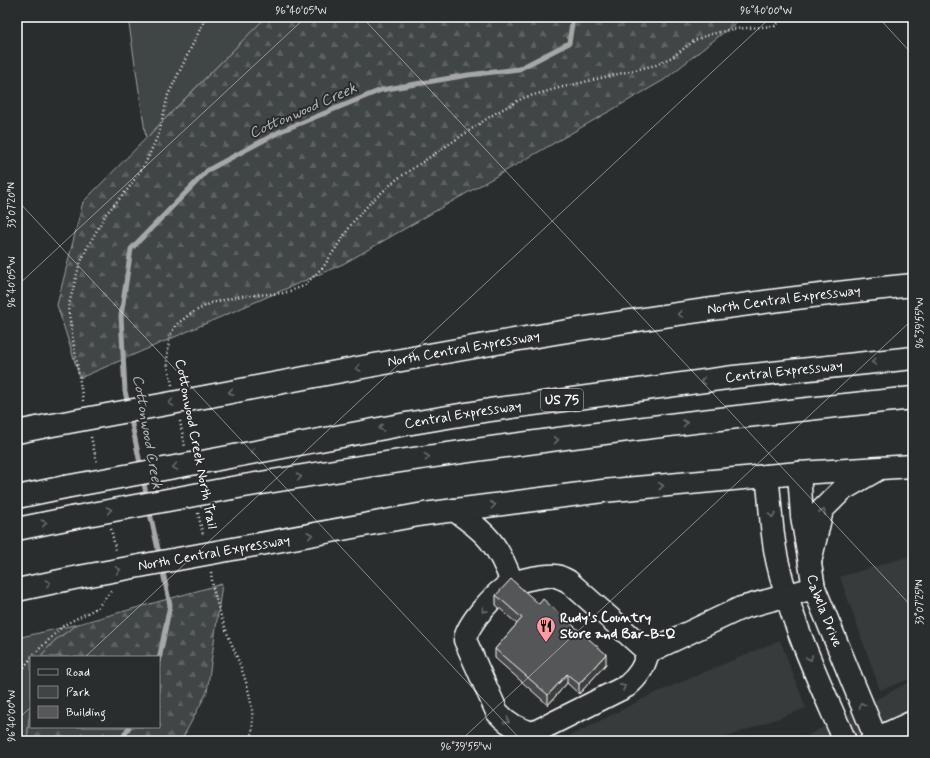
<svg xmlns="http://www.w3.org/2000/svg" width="930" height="758" font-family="Mynerve,sans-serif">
  <defs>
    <pattern id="forest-firs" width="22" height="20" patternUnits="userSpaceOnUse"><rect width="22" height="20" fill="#414445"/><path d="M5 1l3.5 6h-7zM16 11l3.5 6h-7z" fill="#5e6061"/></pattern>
  </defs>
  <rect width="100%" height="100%" fill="#2a2d2e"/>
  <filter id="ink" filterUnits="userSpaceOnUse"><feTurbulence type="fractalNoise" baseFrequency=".025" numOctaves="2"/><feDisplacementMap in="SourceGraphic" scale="8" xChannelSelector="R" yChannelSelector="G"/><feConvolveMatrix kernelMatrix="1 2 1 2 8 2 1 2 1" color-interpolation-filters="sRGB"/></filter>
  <g filter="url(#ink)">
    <g fill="#373a3b">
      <polygon points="913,555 913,678 880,690 840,577"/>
      <polygon points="780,640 806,708 716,741 560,741 651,695"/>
      <polygon points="913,680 913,741 797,741"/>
    </g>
    <g fill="#414445" stroke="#a0a2a2">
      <polygon points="128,17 266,17 146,138"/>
      <polygon points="78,624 54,641 40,657 31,657 31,700 27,741 17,741 17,638"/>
    </g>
    <g fill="url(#forest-firs)" stroke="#a0a2a2">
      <polygon points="266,17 743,17 664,80 343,264 80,378 57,305 83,202"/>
      <polygon points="222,584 207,692 181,741 27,741 31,700 31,727 159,727 159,657 40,657 54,641 78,624"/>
    </g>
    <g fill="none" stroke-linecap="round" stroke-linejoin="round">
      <g stroke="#a6a7a7" stroke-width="5">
        <polyline points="128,405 125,391 121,316 131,249 208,170 281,131 381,90 468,75 519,69 569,43 573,17"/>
        <polyline points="130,415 141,468"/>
        <polyline points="143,478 147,499"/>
        <polyline points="149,509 160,558"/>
        <polyline points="159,660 170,605 162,568"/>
        <polyline points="121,741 129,727"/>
      </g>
      <g stroke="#fff" stroke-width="25">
        <g id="minor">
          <path id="s1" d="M799 473 802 516 814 588 877 741"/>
          <path d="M767 476C771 505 771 536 778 564 792 625 820 683 845 741"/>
          <path d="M454 510C486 532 499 545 512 583"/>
          <path d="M648 652 568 581C564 579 560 577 556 576 549 574 521 580 514 583 499 587 466 625 465 640L497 712C507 723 518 730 533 733L627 686C639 676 644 667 648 652L741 608 814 588"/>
          <polyline points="871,741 913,722"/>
        </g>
      </g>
      <g stroke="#fff" stroke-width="25">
        <g id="major">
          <path id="s2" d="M210 396C443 351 676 308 913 285"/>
          <polyline points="17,432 47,426"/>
          <polyline points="244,547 424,514 603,491 799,473 913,466"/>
          <polyline points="810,562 822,510 842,490 875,471"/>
          <polyline points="17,590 79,577"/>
        </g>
      </g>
      <g stroke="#fff" stroke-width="25">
        <g id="highway">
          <path id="s3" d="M213 460 406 424 490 410 734 377 913 358"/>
          <path d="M232 488C458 449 685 421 913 398"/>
          <polyline points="17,497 65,487"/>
          <polyline points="17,529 71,518"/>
        </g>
      </g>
      <g stroke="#fff" stroke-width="2.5" stroke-dasharray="1 3" stroke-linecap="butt">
        <polyline points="172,385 167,362 169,338 175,326 190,314 211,303 241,296 284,293 304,286 324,266 353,222 371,202 397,179 494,114 523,98 559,88 656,65 674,56 695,40 711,34 733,29 775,26 785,17"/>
        <polyline points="83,401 68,308 79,266 87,248 106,214 128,189 145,164 159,133 168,95 206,17"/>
        <polyline points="180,421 185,447"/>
        <polyline points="91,437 97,463"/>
        <polyline points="198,513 203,535"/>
        <polyline points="111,529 116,551"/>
        <path d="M211 572C212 581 213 590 216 599 228 648 260 688 251 741"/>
        <polyline points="31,657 64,625 97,608 111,591"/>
        <polyline points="17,677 31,658"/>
      </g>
      <use href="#minor" stroke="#2a2d2e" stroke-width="22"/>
      <use href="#major" stroke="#2a2d2e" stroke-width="22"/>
      <use href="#highway" stroke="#2a2d2e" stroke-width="22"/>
      <g stroke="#fff" stroke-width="25" stroke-linecap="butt">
        <g id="major-bridge">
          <polyline points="47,426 210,396"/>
          <polyline points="79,577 244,547"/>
        </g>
      </g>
      <g stroke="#fff" stroke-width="25" stroke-linecap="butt">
        <g id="highway-bridge">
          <polyline points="65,487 213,460"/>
          <polyline points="71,518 232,488"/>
        </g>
      </g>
      <use href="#major-bridge" stroke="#2a2d2e" stroke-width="22"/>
      <use href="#highway-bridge" stroke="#2a2d2e" stroke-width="22"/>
    </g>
    <polygon fill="#494b4c" stroke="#fff" points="496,595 606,664 579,694 567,683 548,705 495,658 495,649 517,624 496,605"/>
    <g fill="#3c3d3e" stroke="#fff">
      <polygon points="606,654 606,664 579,694 579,684"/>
      <polygon points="567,674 567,683 548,705 548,695"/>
    </g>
    <polygon fill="#555758" stroke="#fff" points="511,579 539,604 543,599 606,654 579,684 567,674 548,695 495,649 522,618 496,595"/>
    <defs><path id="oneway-chevron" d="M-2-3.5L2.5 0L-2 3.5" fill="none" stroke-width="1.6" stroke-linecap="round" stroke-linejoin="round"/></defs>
    <g stroke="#6a6c6d">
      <use href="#oneway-chevron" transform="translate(680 314) rotate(171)"/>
      <use href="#oneway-chevron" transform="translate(874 362) rotate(174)"/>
      <use href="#oneway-chevron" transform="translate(358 368) rotate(169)"/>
      <use href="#oneway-chevron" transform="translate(703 381) rotate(173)"/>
      <use href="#oneway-chevron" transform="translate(231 392) rotate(169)"/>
      <use href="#oneway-chevron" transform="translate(171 403) rotate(170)"/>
      <use href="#oneway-chevron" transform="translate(685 423) rotate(-7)"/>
      <use href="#oneway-chevron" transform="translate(381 428) rotate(169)"/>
      <use href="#oneway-chevron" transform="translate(556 440) rotate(-8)"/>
      <use href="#oneway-chevron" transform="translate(253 452) rotate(169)"/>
      <use href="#oneway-chevron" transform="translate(427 457) rotate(-8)"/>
      <use href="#oneway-chevron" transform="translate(175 467) rotate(170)"/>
      <use href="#oneway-chevron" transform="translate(299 477) rotate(-9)"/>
      <use href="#oneway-chevron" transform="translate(661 486) rotate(-5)"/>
      <use href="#oneway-chevron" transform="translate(493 505) rotate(-7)"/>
      <use href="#oneway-chevron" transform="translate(109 510) rotate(-11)"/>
      <use href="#oneway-chevron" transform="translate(823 512) rotate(-63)"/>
      <use href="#oneway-chevron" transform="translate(772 515) rotate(83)"/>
      <use href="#oneway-chevron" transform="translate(44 523) rotate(-12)"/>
      <use href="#oneway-chevron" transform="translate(310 535) rotate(-11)"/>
      <use href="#oneway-chevron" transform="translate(118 570) rotate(-10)"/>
      <use href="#oneway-chevron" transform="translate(48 583) rotate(-12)"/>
      <use href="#oneway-chevron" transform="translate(484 610) rotate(132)"/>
      <use href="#oneway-chevron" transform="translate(810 658) rotate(67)"/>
      <use href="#oneway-chevron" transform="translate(623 687) rotate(-29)"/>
      <use href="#oneway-chevron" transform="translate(862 705) rotate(-114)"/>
      <use href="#oneway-chevron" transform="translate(507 721) rotate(37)"/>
    </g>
  </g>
  <path fill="none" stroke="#fff" stroke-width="1" stroke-opacity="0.45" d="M362 17 913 608M878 17 913 55M17 200 522 741M17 286 306 17M85 657 771 17M17 720 31 707M460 741 913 319"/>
  <defs>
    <g id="restaurant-pin" transform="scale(1)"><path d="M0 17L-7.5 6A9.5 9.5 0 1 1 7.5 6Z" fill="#ff9aa2" stroke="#2a2d2e"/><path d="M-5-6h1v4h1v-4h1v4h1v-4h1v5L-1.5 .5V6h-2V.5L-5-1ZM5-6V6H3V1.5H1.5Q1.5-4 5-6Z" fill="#111"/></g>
  </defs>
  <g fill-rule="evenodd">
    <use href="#restaurant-pin" x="546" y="626"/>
  </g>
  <g text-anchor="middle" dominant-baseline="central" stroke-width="4" stroke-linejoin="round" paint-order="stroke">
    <rect fill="#2a2d2e" stroke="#bfc0c0" stroke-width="1" x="541" y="389" width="42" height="22" rx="3"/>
    <g font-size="13" font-weight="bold" fill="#fff">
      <text x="562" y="400">US 75</text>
    </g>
    <g font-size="14" fill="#fff" stroke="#2a2d2e">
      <text stroke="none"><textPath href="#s2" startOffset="582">North Central Expressway</textPath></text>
      <text stroke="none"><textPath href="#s2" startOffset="258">North Central Expressway</textPath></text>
      <text stroke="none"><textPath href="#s3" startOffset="578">Central Expressway</textPath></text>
      <text stroke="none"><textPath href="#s3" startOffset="254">Central Expressway</textPath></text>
      <text transform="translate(196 444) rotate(79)">Cottonwood Creek North Trail</text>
      <text transform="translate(214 553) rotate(-10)">North Central Expressway</text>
      <text stroke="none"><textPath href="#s1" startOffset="141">Cabela Drive</textPath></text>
    </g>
    <g font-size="14" font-weight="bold" fill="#fff" stroke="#2a2d2e" text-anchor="start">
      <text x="560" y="618">Rudy's Country<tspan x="560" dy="16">Store and Bar-B-Q</tspan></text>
    </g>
    <g font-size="15" font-style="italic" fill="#b4b6b6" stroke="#2a2d2e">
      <text transform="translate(303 111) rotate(-24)">Cottonwood Creek</text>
      <text transform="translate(147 432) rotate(80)">Cottonwood Creek</text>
    </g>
  </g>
  <rect width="930" height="758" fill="none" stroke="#2a2d2e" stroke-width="44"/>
  <rect x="30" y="656" width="130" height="72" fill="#2a2d2e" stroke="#7f8182"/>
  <rect x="38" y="669" width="20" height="6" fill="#2a2d2e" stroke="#7f8182"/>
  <text x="66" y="676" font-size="12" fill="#ffffff">Road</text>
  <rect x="38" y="686" width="20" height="12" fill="#414445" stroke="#7f8182"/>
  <text x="66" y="696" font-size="12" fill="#ffffff">Park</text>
  <rect x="38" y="706" width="20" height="12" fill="#555758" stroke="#7f8182"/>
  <text x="66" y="716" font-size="12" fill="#ffffff">Building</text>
  <rect x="22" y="22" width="886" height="714" fill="none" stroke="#fff" stroke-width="1.5"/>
  <g font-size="10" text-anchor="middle" fill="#fff">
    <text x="301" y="14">96°40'05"W</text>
    <text x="766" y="14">96°40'00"W</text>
    <text transform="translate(11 205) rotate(-90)" y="4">33°07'20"N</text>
    <text transform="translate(11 282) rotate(-90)" y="4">96°40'05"W</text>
    <text transform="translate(919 323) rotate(-90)" y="4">96°39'55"W</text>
    <text transform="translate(919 602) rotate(-90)" y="4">33°07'25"N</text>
    <text transform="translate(11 716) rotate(-90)" y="4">96°40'00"W</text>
    <text x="466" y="750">96°39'55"W</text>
  </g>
</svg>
